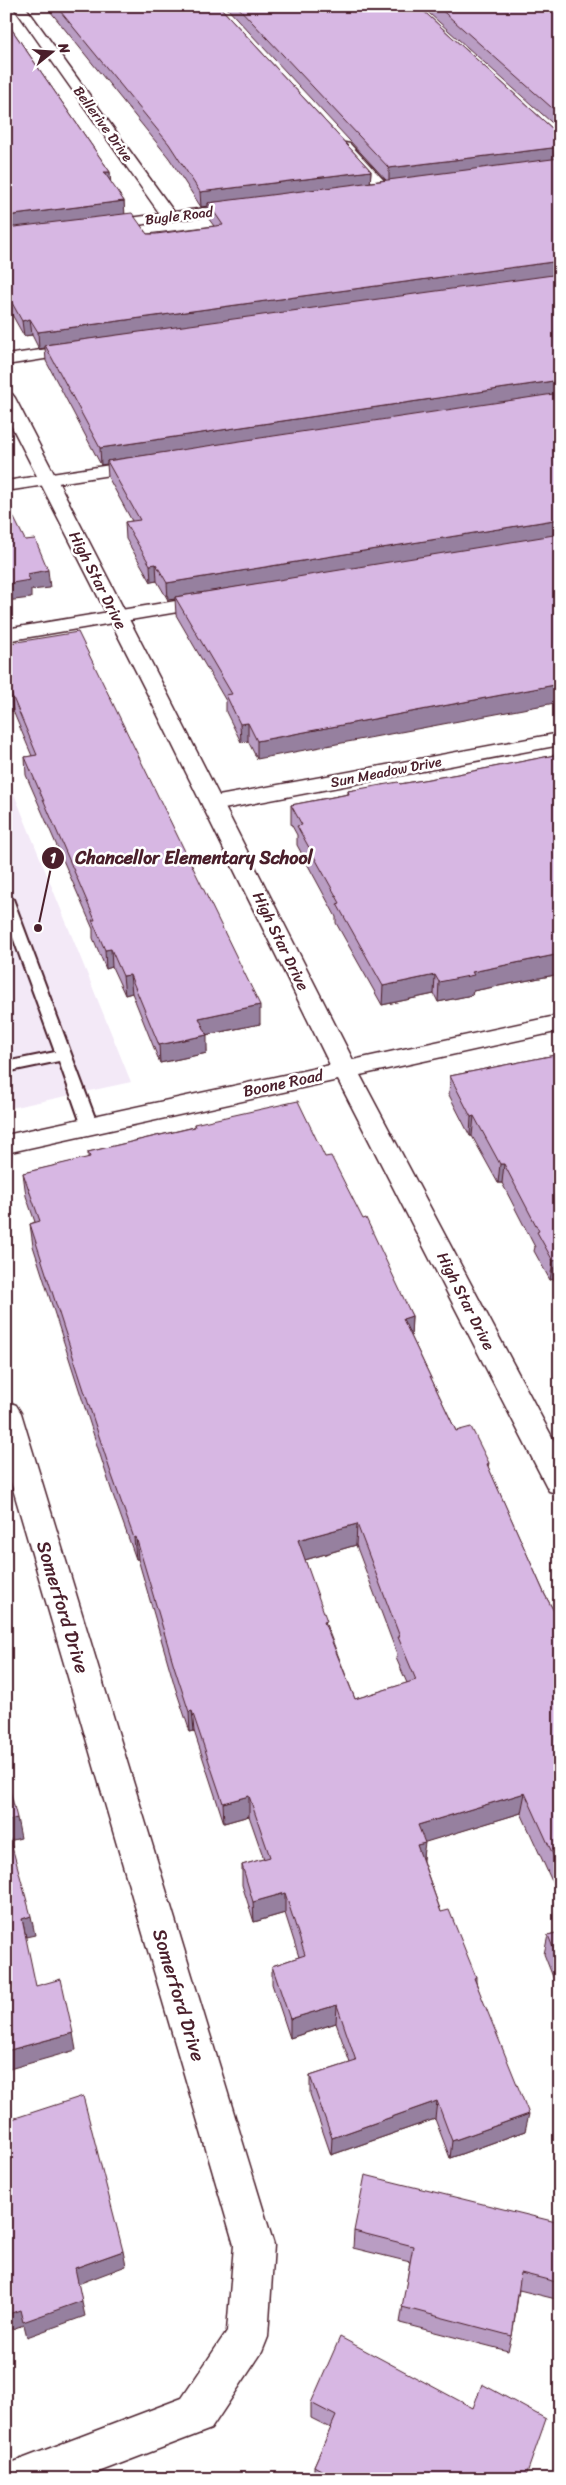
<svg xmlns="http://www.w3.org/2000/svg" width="566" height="2485" font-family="Sriracha,sans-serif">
  <rect width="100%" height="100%" fill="#fff"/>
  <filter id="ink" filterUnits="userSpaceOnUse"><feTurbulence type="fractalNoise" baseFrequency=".02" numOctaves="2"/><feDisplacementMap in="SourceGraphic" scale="10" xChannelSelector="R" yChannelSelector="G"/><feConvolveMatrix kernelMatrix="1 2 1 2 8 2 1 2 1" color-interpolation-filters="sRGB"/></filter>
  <g filter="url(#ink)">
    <polygon fill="#f3e9f7" points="6,774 131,1082 6,1109"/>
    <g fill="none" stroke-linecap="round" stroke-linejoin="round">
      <g stroke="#4a1f2b" stroke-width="4">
        <polygon id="lane" points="6,895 13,899 98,1126 95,1130 85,1130 82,1126 59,1061 6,1072 6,1062 55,1052 6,918"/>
      </g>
      <g stroke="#4a1f2b" stroke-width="3">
        <g id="street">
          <polygon points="13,6 25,6 174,212 246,203 253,207 251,210 100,230 95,229 93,226 95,223 100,222 160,214"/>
          <polygon points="345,143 350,144 390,187 392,190 390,193 380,193 340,150 338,147 340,144"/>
          <polygon points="83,344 89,346 91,349 89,352 6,365 6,355"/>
          <polygon points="143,460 149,461 152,465 149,469 6,491 6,481"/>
          <polygon points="212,595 219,597 222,601 219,605 6,641 6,629"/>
          <polygon points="560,733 560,745 213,811 205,809 202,804 205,799 213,797"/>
          <polygon points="6,1401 16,1405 21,1413 274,2245 268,2337 262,2352 211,2429 80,2479 6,2479 6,2465 182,2398 227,2331 234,2245 6,1465"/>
        </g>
      </g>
      <g stroke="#4a1f2b" stroke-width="3">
        <polygon id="secondary" points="6,393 12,394 15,398 167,693 353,1060 560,1015 560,1031 360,1075 560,1452 560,1494 549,1491 338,1080 6,1153 6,1135 330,1065 147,693 6,415"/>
      </g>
      <use href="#lane" fill="#fff" fill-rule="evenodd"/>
      <use href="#street" fill="#fff" fill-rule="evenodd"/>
      <use href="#secondary" fill="#fff" fill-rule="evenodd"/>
    </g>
    <g fill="#b99dc3" stroke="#4a1f2b" fill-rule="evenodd">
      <polygon points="46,6 219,6 371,171 370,182 386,180 225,6 418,6 555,131 257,759 248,741 241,742 226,712 226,701 176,615 175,599 168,600 157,581 151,582 126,539 125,522 132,521 108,477 107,464 101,465 46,361 45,348 39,349 32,335 24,336 6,304 6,21 110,172 110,182 124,201 124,213 147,234 214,226 208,218 208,206 201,207 169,158"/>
      <polygon points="421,6 560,6 560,130"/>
      <polygon points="11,643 260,1024 206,1035 207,1053 160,1063 132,993 125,995 112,967 106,969 93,938 93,929 26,775 25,757 32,756 13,711 6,712"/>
      <polygon points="560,754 560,974 473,991 472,995 438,1002 434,994 382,1005 336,923 336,917 297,845 297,835 291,824 291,805 348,794 348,791 400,784 458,774"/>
      <polygon points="560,1054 560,1289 554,1279 550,1280 534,1251 535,1247 502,1183 498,1183 472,1136 470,1136 449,1095 450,1076"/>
      <path d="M194 1124 325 1157 412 1316 411 1336 456 1431 489 1463 488 1467 545 1595 560 1622V1899L521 1813 424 1842 423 1861 441 1912 476 1977V1982L525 2131 450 2158 435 2119 331 2155 310 2094V2076L350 2063 336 2023 290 2038 272 1984V1966L299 1957 285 1913 254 1922 242 1885V1865L264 1859 249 1816 224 1823 194 1731 190 1732 175 1687 138 1559H136L112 1492 33 1246 30 1224 35 1222 26 1196 23 1173 88 1158V1152L194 1127ZM356 1545 397 1654 396 1658 407 1683 355 1699 327 1627 305 1560Z"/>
      <polygon points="560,1932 560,1995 544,1954 548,1935"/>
      <polygon points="560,2223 560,2300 519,2290 512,2336 508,2351 400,2323 410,2262 353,2248 354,2231"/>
      <polygon points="311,2403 473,2408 525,2479 314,2479 314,2466 331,2428 311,2418"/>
    </g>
    <g fill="#96809f" stroke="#4a1f2b">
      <polygon points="560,147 560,161 389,183 389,168"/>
      <polygon points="371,171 370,186 208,203 208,206 201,207 200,192"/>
      <polygon points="104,172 110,172 111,186"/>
      <polygon points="124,201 125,216 6,231 6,216"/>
      <polygon points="560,261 560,277 45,345 45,348 39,349 38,332"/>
      <polygon points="30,319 32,335 24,336 22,321"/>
      <polygon points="560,380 560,396 107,461 107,464 101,465 100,448"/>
      <polygon points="560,519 560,536 175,597 175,599 168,600 167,583"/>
      <polygon points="156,564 157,581 151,582 150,565"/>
      <polygon points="48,570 50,588 31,590 31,598 6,601 6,584 27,574"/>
      <polygon points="560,684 560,702 257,759 257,741"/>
      <polygon points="11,693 13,711 6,712 6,694"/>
      <polygon points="248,723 248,741 241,742 240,724"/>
      <polygon points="111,949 112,967 106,969 105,950"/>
      <polygon points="560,954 560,974 473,991 472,995 438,1002 439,982 472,972"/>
      <polygon points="130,975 132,993 125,995 123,976"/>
      <polygon points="435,975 434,994 382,1005 383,986"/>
      <polygon points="260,1005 260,1024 200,1036 199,1018"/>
      <polygon points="207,1035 207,1053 160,1063 159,1045"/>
      <polygon points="474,1116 472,1136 470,1136 471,1117"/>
      <polygon points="500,1164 504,1164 502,1183 498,1183"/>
      <polygon points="557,1260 554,1279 550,1280 553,1261"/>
      <polygon points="412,1316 411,1339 403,1319"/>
      <polygon points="357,1524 356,1545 298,1562 298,1540"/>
      <polygon points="136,1537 138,1559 136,1559 134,1538"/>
      <polygon points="192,1711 194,1731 190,1732 189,1712"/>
      <polygon points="525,1793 521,1813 416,1845 418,1825"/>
      <polygon points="249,1796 249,1816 224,1823 223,1803"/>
      <polygon points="17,1818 21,1838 9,1841 6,1826 6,1821"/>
      <polygon points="425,1843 422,1863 417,1845"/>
      <polygon points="285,1893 285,1913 254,1922 253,1902"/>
      <polygon points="31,1916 35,1935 26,1937 22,1919"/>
      <polygon points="337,2005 336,2023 290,2038 290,2019"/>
      <polygon points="73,2033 76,2050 6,2070 6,2051"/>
      <polygon points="437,2101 435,2119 331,2155 332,2138"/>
      <polygon points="529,2114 525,2131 450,2158 452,2141"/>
      <polygon points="123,2251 126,2266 78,2284 85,2316 27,2337 24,2325 6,2331 6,2315 75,2268"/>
    </g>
    <g fill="#d7b7e3" stroke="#4a1f2b" fill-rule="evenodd">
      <polygon points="56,6 219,6 371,171 200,192 169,144"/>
      <polygon points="237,6 418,6 555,131 560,132 560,147 389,168"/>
      <polygon points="437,6 560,6 560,115"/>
      <polygon points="6,21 110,172 104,172 124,201 6,216"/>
      <polygon points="560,158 560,261 38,332 30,319 22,321 6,292 6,228 132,213 147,234 156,234 223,225 208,203"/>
      <polygon points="560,274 560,380 100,448 45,345"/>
      <polygon points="560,393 560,519 167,583 156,564 150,565 125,522 140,520 107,461"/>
      <polygon points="6,502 25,540 35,539 48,570 27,574 30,580 6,584"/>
      <polygon points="560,534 560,684 257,741 248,723 240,724 226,695 232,694 175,597"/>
      <polygon points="6,630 11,643 78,632 260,1005 199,1018 207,1035 159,1045 130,975 123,976 111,949 105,950 92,920 95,920 25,757 37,755 11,693 6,694"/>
      <polygon points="560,754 560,954 472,972 474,975 439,982 435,975 383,986 337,904 340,903 297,826 302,825 291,805 349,794 348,791 398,782 400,784 458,774"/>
      <polygon points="560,1054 560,1265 557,1260 553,1261 537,1232 539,1231 504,1164 500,1164 474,1116 471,1117 450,1076"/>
      <path d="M298 1101 325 1157 331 1156 363 1219 366 1218 412 1316 403 1319 456 1431 471 1427 489 1463 487 1464 545 1595 560 1622V1870L525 1793 418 1825 425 1843 417 1845 441 1912 449 1910 476 1977 474 1978 529 2114 452 2141 437 2101 332 2138 310 2076 356 2061 337 2005 290 2019 272 1966 305 1955 285 1893 253 1902 242 1865 270 1857 249 1796 223 1803 192 1711 189 1712 174 1666 136 1537 134 1538 110 1470 30 1224 40 1221 23 1173 90 1157 88 1152 195 1127 194 1124ZM357 1524 400 1637H398L416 1680 355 1699 324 1622 327 1621 298 1540Z"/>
      <polygon points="6,1774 17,1818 6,1821"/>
      <polygon points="6,1825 31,1916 22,1919 36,1986 61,1979 73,2033 6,2051"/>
      <polygon points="560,1932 560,1965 548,1935"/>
      <polygon points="83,2096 123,2251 75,2268 82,2301 23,2322 20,2310 6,2315 6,2121"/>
      <polygon points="365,2175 560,2223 560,2283 521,2273 512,2336 402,2307 413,2246 354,2231"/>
      <polygon points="340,2337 473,2408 482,2384 546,2419 525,2479 337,2479 314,2466 336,2416 311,2403"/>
    </g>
  </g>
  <g text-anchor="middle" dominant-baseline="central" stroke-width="5" stroke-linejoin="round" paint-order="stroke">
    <g font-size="14" fill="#4a1f2b" stroke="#fff">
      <text transform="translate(103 124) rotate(54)">Bellerive Drive</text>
      <text transform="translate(179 216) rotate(-7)">Bugle Road</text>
      <text transform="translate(386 772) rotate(-11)">Sun Meadow Drive</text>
    </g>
    <g font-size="16" fill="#4a1f2b" stroke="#fff">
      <text transform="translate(98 580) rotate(63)">High Star Drive</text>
      <text transform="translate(281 941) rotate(64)">High Star Drive</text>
      <text transform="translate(283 1083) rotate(-12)">Boone Road</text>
      <text transform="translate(466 1301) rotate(63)">High Star Drive</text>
    </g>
    <g font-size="19" fill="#4a1f2b" stroke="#fff">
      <text transform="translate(63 1607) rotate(73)">Somerford Drive</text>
      <text transform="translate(179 1995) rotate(73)">Somerford Drive</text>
    </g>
  </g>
  <path fill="none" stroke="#4a1f2b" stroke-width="2" d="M38 928L53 858"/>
  <g fill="#4a1f2b" stroke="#fff" stroke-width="2">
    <circle cx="38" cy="928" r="5"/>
    <circle cx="53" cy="858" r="12"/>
  </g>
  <g font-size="15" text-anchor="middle" font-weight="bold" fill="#fff">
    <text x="53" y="863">1</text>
  </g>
  <g font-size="18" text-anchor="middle" font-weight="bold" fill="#4a1f2b" stroke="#fff" stroke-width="5" stroke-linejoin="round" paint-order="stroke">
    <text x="194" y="864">Chancellor Elementary School</text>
  </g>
  <rect width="566" height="2485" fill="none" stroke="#fff" stroke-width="25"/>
  <rect x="12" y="12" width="541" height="2460" fill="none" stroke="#4a1f2b" stroke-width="2" filter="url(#ink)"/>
  <g transform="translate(52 52) rotate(73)" stroke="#ffffff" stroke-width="4" paint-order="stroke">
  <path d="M0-4L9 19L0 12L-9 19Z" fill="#4a1f2b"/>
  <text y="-8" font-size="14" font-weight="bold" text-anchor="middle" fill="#4a1f2b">N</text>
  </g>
</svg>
